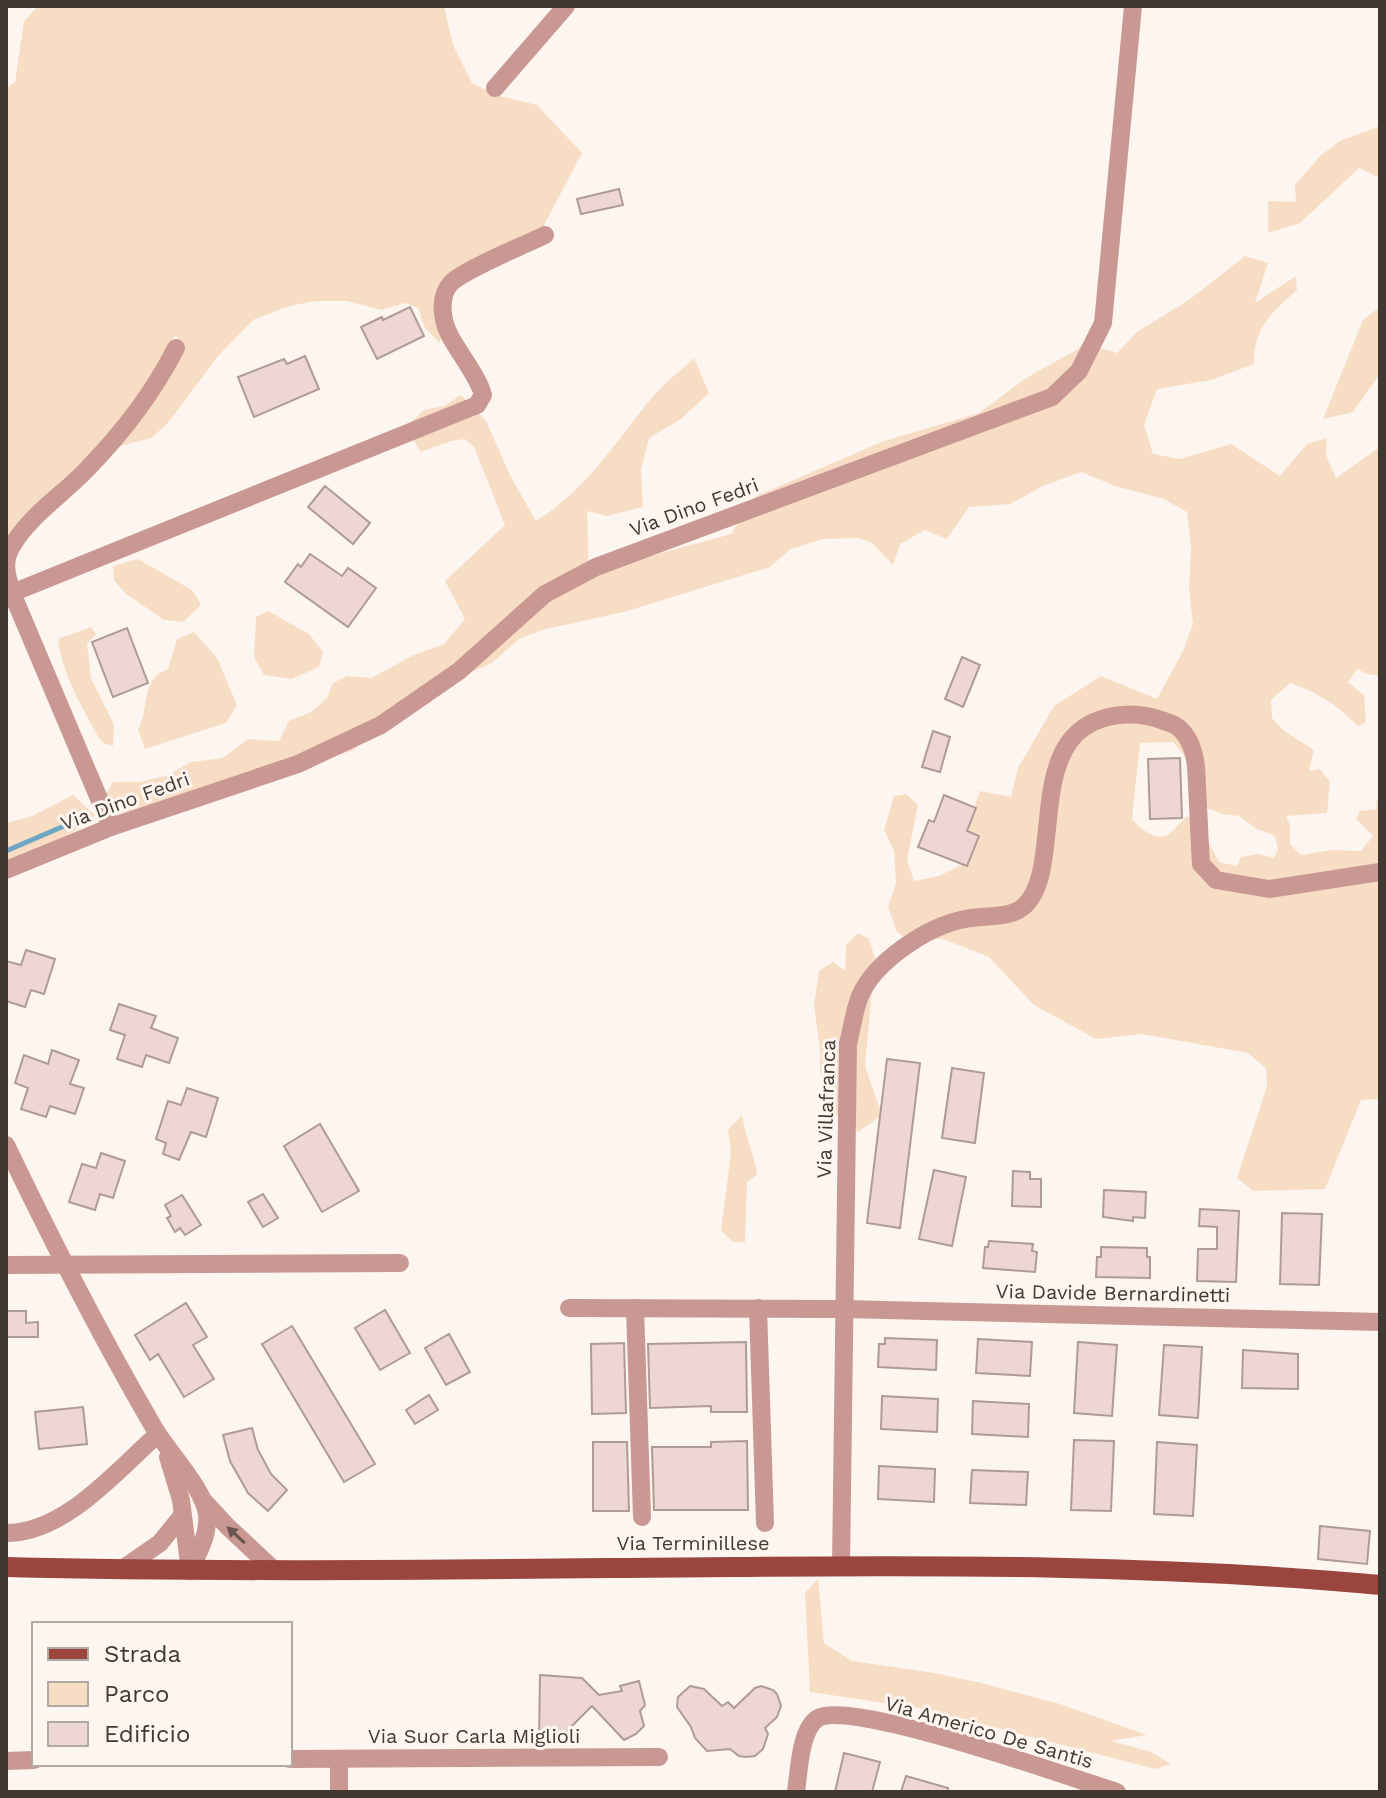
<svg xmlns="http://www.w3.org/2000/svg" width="1386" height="1798" font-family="'Work Sans',sans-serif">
  <rect width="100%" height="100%" fill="#fdf6f0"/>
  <g fill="#f8ddc5" fill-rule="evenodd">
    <path d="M38 6H444L453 45 472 83 496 95 537 105 582 153 543 227 453 276 444 331 439 343 424 326 418 308 405 303 382 310 347 301H316L290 306 253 320 219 355 167 424 151 438 116 447 182 343 175 335C154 375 128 413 97 446 67 479 25 506 6 547V88L15 82 24 21Z"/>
    <polygon points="1380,126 1380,178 1359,168 1300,223 1268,233 1268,201 1296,202 1295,185 1320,156 1340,141"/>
    <path d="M1245 256 1268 263 1255 303 1296 276 1297 290C1272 312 1253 328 1254 364L1211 380 1157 389 1144 425 1153 454 1180 459 1231 444 1280 476 1307 444 1327 438 1326 455 1336 478 1380 447V676L1367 674 1357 669 1348 682 1364 695 1366 722 1358 726C1337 705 1319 693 1290 683L1271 700 1272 718 1283 730 1314 750 1309 771 1320 769 1330 782 1327 813 1286 816 1290 825V844L1301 855 1330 850 1361 851 1373 836 1356 819 1360 811 1377 809 1376 800 1380 799V1099L1361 1100 1325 1189 1253 1191 1237 1178 1267 1086 1266 1068 1248 1053 1142 1034 1096 1039 1034 1005 989 957 943 939H907L897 932 888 907 896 883 894 851 884 830 894 796 906 794 918 805 907 860 914 881 939 876 965 863 970 818 980 791 1011 797 1018 768 1054 706 1101 676 1157 699 1183 651 1193 624 1189 590 1191 546 1187 512 1164 499 1115 486 1081 472 1043 486 1010 504 969 507 947 539 925 530 900 544 893 565 871 542 857 538 823 539 791 549 770 567 624 612 542 630 519 639 492 663 437 687 380 717 354 750 332 757 121 821 106 794 113 782H139L166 776 191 762 223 758 248 739 279 741 289 721 311 712 327 698 333 683 347 676 371 678 414 655 444 644 465 619 445 581 505 525 474 447 465 439 451 441 421 452 406 427 424 410 444 406 461 395 486 421 511 477 536 521C586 490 613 445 650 400 662 385 680 371 694 358L709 393 681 419 649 438 641 469 643 507 607 516 587 511 589 573 731 534 756 496 884 441 979 413 1026 378 1087 344 1117 353 1137 332 1189 300ZM1173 742 1187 759 1207 808 1222 814 1239 816 1257 829 1275 836 1278 849 1274 858 1259 854 1241 857 1237 866 1219 862 1204 833 1187 816C1181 821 1173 832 1167 835 1155 841 1138 827 1132 819L1140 743Z"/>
    <polygon points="1380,307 1380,374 1353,412 1323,419 1363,320"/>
    <polygon points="138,559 192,590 201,605 183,622 164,620 125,593 114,580 113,566"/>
    <polygon points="268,611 309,634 323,652 319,667 292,679 264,675 254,657 256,617"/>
    <path d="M91 627 96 634 87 644 91 678 114 725 113 746 103 743 99 738C82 707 62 674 58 639Z"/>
    <path d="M194 632 217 658 237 705 226 723 145 749 138 730C150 708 140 678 168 669L177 639Z"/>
    <polygon points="73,795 95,815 87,824 6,869 6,823 32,816"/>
    <polygon points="858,933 869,939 875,958 865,1066 882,1115 858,1132 832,1111 820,1071 820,1050 814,1005 819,971 833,962 845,971 846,945"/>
    <path d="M742 1115C745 1136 754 1154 757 1175L747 1182 745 1242H733L721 1230 731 1153 728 1130Z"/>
    <polygon points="818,1579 824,1643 852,1661 935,1673 981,1683 1060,1704 1147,1735 1111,1741 1151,1752 1171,1764 1155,1769 919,1708 810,1692 805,1593"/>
  </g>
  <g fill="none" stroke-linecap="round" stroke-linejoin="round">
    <polyline stroke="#6ea6c5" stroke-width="5" points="6,851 78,820"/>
  </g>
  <g fill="#eed7d3" stroke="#b09a96" stroke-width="2">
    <polygon points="619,189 623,205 581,214 577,199"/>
    <polygon points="410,307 424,336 377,359 361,327 382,317 383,320"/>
    <polygon points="305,356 319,389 254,417 238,377 284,359 287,364"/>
    <polygon points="325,486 370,523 353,544 308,507"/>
    <polygon points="310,554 342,576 348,568 376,588 348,627 285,582 298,564 301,567"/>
    <polygon points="127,628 148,683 113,697 92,642"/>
    <polygon points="962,657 980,665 963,707 945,699"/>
    <polygon points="933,731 950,737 940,772 922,767"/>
    <polygon points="1180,758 1182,818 1150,819 1148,759"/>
    <polygon points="944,795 976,808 967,831 979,836 967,866 918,847 929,820 934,822"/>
    <polygon points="26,950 55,959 44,994 31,990 25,1007 6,1001 6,961 21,965"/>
    <polygon points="119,1004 156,1016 151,1028 178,1038 169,1063 146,1055 142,1067 117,1059 125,1035 110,1030"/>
    <polygon points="52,1050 79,1060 70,1084 84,1088 75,1114 50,1106 46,1117 21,1109 28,1088 15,1083 24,1055 48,1064"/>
    <polygon points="887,1059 920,1063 900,1228 867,1223"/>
    <polygon points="952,1068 984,1073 975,1143 942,1138"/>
    <polygon points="187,1088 218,1098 206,1137 191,1132 179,1160 163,1154 166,1143 156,1139 168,1101 181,1105"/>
    <polygon points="320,1124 359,1191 322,1212 284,1146"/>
    <polygon points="101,1153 125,1161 113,1198 100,1194 95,1210 69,1202 82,1164 96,1168"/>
    <polygon points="934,1170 966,1177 952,1246 919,1239"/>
    <polygon points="1013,1171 1030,1172 1030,1179 1041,1179 1041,1207 1012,1206"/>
    <polygon points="1104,1190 1146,1192 1145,1218 1133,1217 1133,1221 1103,1217"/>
    <polygon points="263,1194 278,1218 263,1227 248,1202"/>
    <polygon points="182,1195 201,1225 185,1235 180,1228 175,1232 167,1218 171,1216 165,1205"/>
    <polygon points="1200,1209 1239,1211 1236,1282 1197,1281 1198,1249 1217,1249 1217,1227 1199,1226"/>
    <polygon points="1282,1213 1322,1214 1319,1285 1280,1284"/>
    <polygon points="989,1241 1033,1244 1032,1251 1037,1252 1035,1272 983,1268 985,1247 988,1247"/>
    <polygon points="1101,1247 1147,1248 1147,1257 1150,1257 1150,1278 1096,1277 1097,1257 1101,1257"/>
    <polygon points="186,1303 207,1337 193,1345 214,1379 184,1397 158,1354 150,1360 135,1335"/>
    <polygon points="385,1310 410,1353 380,1370 355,1328"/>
    <polygon points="6,1311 26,1311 26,1323 38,1322 38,1337 6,1337"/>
    <polygon points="292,1326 375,1464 344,1482 262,1344"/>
    <polygon points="449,1334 470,1372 446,1385 425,1348"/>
    <polygon points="885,1338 937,1340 936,1370 878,1367 879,1344 885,1344"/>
    <polygon points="978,1339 1032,1342 1030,1376 976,1373"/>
    <polygon points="746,1342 747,1412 711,1412 711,1406 650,1408 648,1344"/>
    <polygon points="1078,1342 1117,1345 1112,1416 1074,1413"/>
    <polygon points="624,1343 626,1413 592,1414 591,1344"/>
    <polygon points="1164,1345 1202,1347 1198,1418 1159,1415"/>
    <polygon points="1243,1350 1298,1354 1298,1389 1242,1388"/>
    <polygon points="429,1395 438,1410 415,1424 406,1410"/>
    <polygon points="882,1396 938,1399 937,1432 881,1429"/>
    <polygon points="973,1401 1029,1404 1028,1437 972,1434"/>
    <polygon points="83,1407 87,1444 39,1449 35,1412"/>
    <polygon points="252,1428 258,1450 271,1474 287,1490 268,1511 248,1493 230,1461 223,1435"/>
    <polygon points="1074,1440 1114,1441 1111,1511 1071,1510"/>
    <polygon points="747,1441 748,1510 654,1510 652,1447 711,1447 711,1442"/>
    <polygon points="593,1442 627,1442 629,1511 593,1511"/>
    <polygon points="1157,1442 1197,1445 1193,1516 1154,1514"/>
    <polygon points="879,1466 935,1469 934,1502 878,1499"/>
    <polygon points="972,1470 1028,1472 1026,1505 970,1503"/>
    <polygon points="1320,1526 1370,1531 1367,1564 1318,1559"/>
    <polygon points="540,1675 582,1678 599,1695 622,1691 620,1686 639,1681 645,1705 640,1711 644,1726 636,1734 624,1740 592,1706 568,1730 568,1734 551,1734 539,1741"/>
    <polygon points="690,1686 704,1689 722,1706 728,1702 734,1708 755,1688 761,1686 773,1690 777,1694 781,1706 777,1717 765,1728 768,1734 763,1749 755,1756 746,1757 739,1756 730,1749 707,1751 695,1738 691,1727 677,1707 678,1697"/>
    <polygon points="844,1753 880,1762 872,1792 835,1792"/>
    <polygon points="906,1776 948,1788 948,1792 901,1792"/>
  </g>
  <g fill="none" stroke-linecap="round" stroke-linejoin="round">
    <g stroke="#ca9892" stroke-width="18">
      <polyline points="495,88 566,6"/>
      <path d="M12 593 477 405 483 395C479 378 459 353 450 336 442 321 438 297 451 283 465 269 525 245 545 235"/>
      <path d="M111 827 12 593C7 576 2 562 12 546 30 515 65 493 89 467 123 432 154 391 176 348"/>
      <polyline points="6,870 111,827 298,764 381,725 459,671 545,594 596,567 1052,397 1079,371 1103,323 1133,6"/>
      <path d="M6 1145C52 1241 100 1335 153 1426 167 1451 203 1487 207 1514 209 1535 198 1553 190 1571"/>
      <polyline points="6,1265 400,1263"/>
      <polyline points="569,1308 845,1309 1380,1322"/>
      <polyline points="635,1308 642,1517"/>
      <polyline points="758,1308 765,1523"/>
      <polyline points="168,1457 181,1500 190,1571"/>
      <polyline points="202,1499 228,1527 274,1570"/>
      <path d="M6 1533C65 1533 115 1472 157 1435"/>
      <path d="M841 1566 848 1044C852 1028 854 1011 860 996 875 961 928 926 965 919 983 915 1009 919 1023 907 1058 878 1036 786 1070 741 1091 713 1133 709 1164 721 1169 723 1177 725 1180 729 1190 738 1195 754 1196 767 1198 799 1199 832 1201 864L1216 880 1269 889 1380 872"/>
      <polyline points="121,1570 160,1543 181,1517"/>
      <polyline points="290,1759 659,1757"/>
      <polyline points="339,1759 339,1792"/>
      <polyline points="6,1761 34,1760"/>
      <path d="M796 1792C799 1772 800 1729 818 1718 851 1699 1071 1778 1117 1792"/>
    </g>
    <path stroke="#9a463f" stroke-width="20" d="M6 1567C248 1573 489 1569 731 1567 948 1565 1164 1565 1380 1585"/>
  </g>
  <defs><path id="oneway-solid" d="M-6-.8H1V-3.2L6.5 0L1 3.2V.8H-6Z" transform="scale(2)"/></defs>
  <use fill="#695650" href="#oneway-solid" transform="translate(236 1535) rotate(-137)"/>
  <g text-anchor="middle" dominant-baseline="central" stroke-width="6" stroke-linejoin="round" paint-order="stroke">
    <g font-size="20" fill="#403933" stroke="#fdf6f0">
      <text transform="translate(694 507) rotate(-20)">Via Dino Fedri</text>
      <text transform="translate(125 801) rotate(-20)">Via Dino Fedri</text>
      <text transform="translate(826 1109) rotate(-88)">Via Villafranca</text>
      <text transform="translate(1113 1293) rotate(1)">Via Davide Bernardinetti</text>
      <text x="693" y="1543">Via Terminillese</text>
      <text transform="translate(989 1732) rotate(16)">Via Americo De Santis</text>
      <text x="474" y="1736">Via Suor Carla Miglioli</text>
    </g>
  </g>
  <rect width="1386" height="1798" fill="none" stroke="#403933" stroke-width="16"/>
  <rect x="32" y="1622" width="260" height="144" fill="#fdf6f0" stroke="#b1aaa4" stroke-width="2"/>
  <rect x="48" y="1648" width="40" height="12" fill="#9a463f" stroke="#b1aaa4" stroke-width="2"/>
  <text x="104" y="1662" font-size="24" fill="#403933">Strada</text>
  <rect x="48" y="1682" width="40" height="24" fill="#f8ddc5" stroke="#b1aaa4" stroke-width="2"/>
  <text x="104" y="1702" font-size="24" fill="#403933">Parco</text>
  <rect x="48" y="1722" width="40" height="24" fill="#eed7d3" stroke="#b1aaa4" stroke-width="2"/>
  <text x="104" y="1742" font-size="24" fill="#403933">Edificio</text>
</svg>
